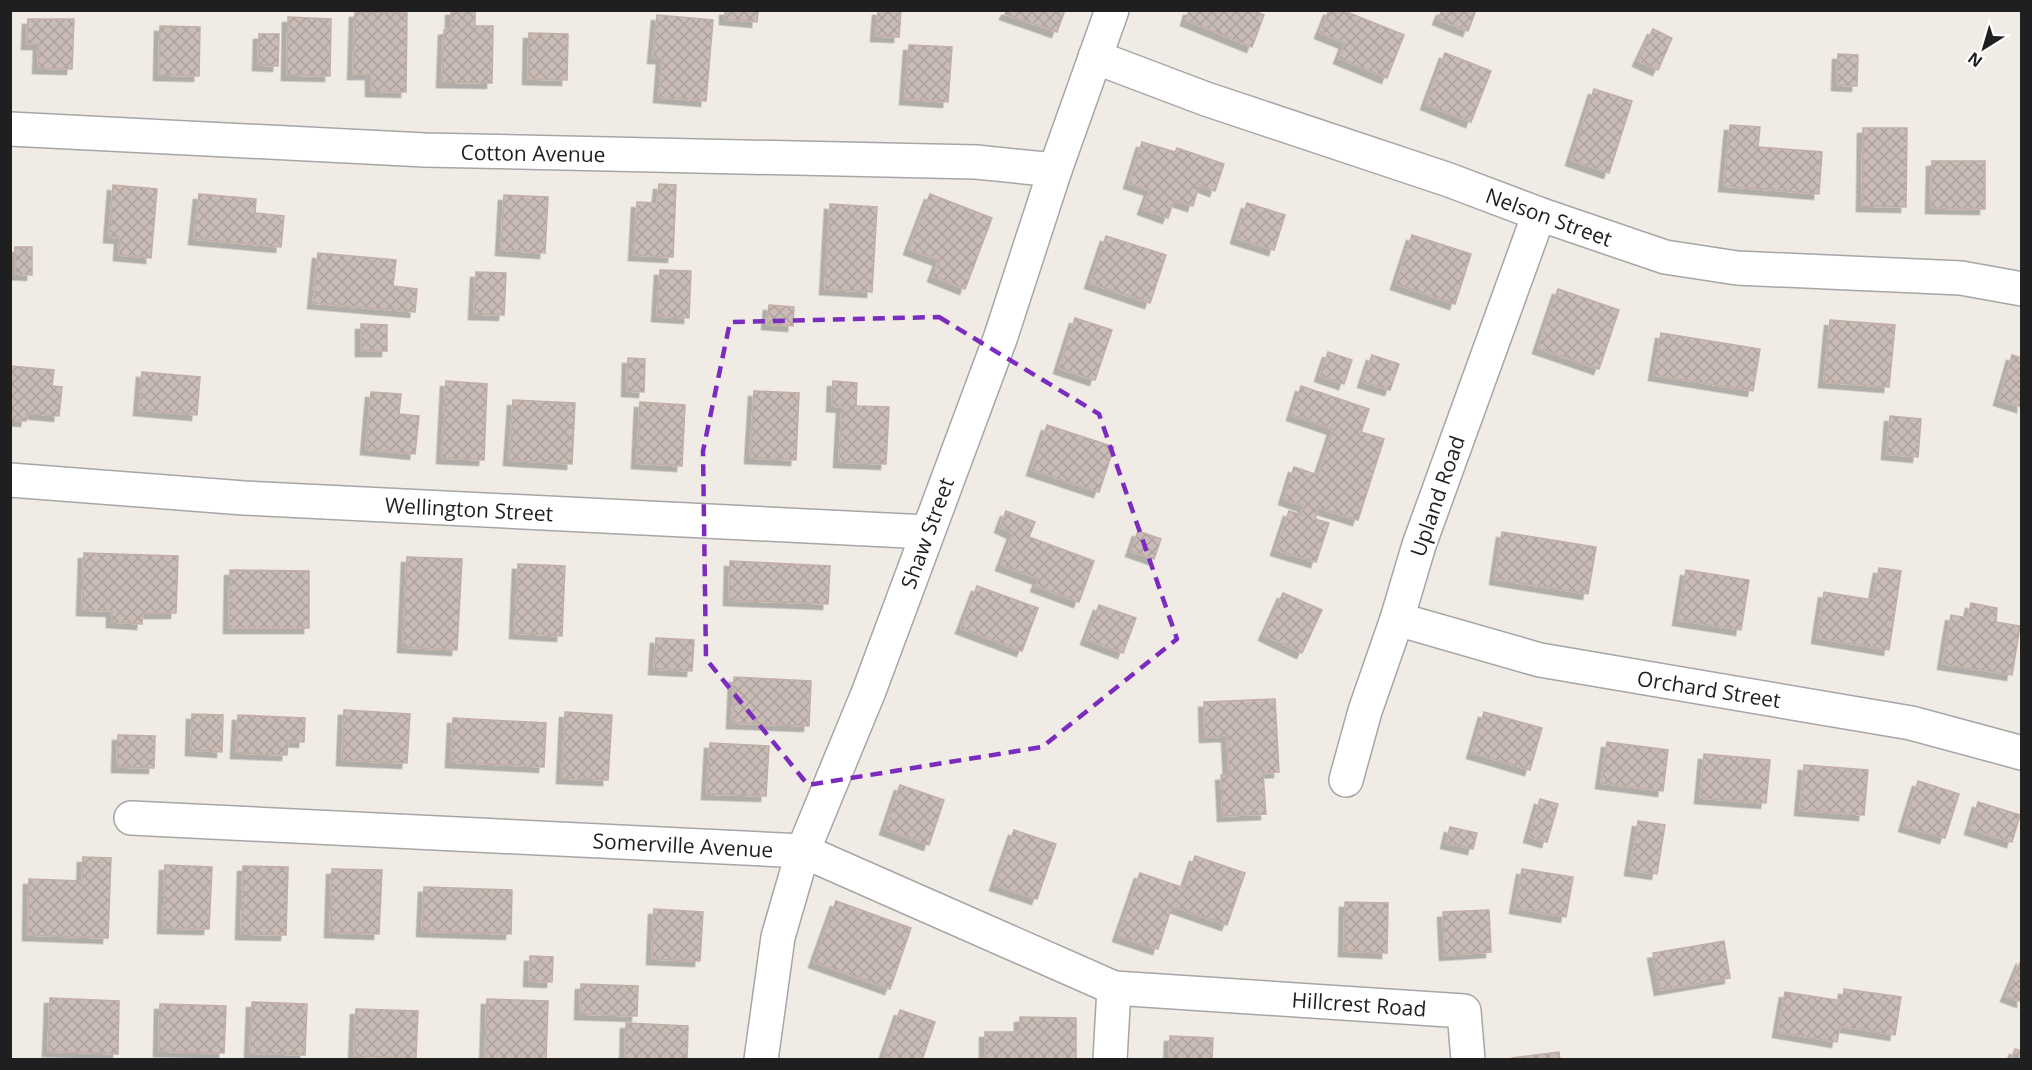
<svg xmlns="http://www.w3.org/2000/svg" width="2032" height="1070" font-family="'Open Sans',sans-serif">
  <defs>
    <pattern id="building-cross-hatch" width="8" height="8" patternUnits="userSpaceOnUse" patternTransform="scale(1.5)"><rect width="8" height="8" fill="#c9bcb7"/><path d="M0 0l8 8M0 8l8-8" fill="none" stroke="#aca19d"/></pattern>
    <filter id="shadow"><feDropShadow dx="-5.5" dy="5.5" stdDeviation="0" flood-color="#0004"/></filter>
  </defs>
  <rect width="100%" height="100%" fill="#f0ebe4"/>
  <g fill="url(#building-cross-hatch)" stroke="#c3aea6" stroke-width="1.5" filter="url(#shadow)">
    <polygon points="451,10 475,10 475,26 493,26 492,83 442,82 444,30 451,29"/>
    <polygon points="725,10 758,10 757,22 725,19"/>
    <polygon points="878,10 901,10 899,37 876,36"/>
    <polygon points="1007,10 1065,10 1057,32 1005,14"/>
    <polygon points="1189,10 1252,10 1264,15 1252,47 1186,20"/>
    <polygon points="1329,10 1342,10 1404,35 1387,78 1339,58 1345,43 1320,33"/>
    <polygon points="1442,10 1476,10 1468,31 1438,19"/>
    <polygon points="355,12 407,13 406,92 371,91 371,74 353,74"/>
    <polygon points="657,15 713,20 706,101 659,97 662,58 653,58"/>
    <polygon points="288,17 331,19 330,76 287,75"/>
    <polygon points="28,19 74,19 72,69 38,68 39,44 27,44"/>
    <polygon points="160,26 200,27 199,76 159,75"/>
    <polygon points="1653,29 1672,38 1658,70 1638,61"/>
    <polygon points="529,33 568,34 567,80 528,79"/>
    <polygon points="259,34 279,34 278,66 258,65"/>
    <polygon points="909,45 952,47 948,102 905,99"/>
    <polygon points="1445,53 1491,71 1471,122 1426,104"/>
    <polygon points="1838,54 1858,55 1857,86 1837,85"/>
    <polygon points="1594,89 1632,101 1609,173 1571,160"/>
    <polygon points="1730,125 1760,127 1758,147 1822,152 1819,194 1724,186"/>
    <polygon points="1863,128 1907,128 1906,207 1862,206"/>
    <polygon points="1142,142 1175,152 1177,148 1224,164 1215,191 1199,185 1193,206 1174,200 1168,218 1143,209 1150,190 1129,183"/>
    <polygon points="1932,161 1985,161 1985,209 1931,208"/>
    <polygon points="659,184 676,185 673,257 634,255 637,202 657,203"/>
    <polygon points="113,185 157,189 151,258 119,255 120,238 109,237"/>
    <polygon points="199,194 256,199 255,213 284,216 281,247 194,239"/>
    <polygon points="930,194 992,218 965,289 933,276 939,260 909,249"/>
    <polygon points="504,195 548,197 545,253 501,250"/>
    <polygon points="1247,203 1285,215 1274,250 1236,238"/>
    <polygon points="830,204 877,207 872,292 825,289"/>
    <polygon points="1412,235 1471,254 1455,304 1396,284"/>
    <polygon points="1106,236 1166,255 1150,303 1090,283"/>
    <polygon points="15,247 32,247 32,275 15,274"/>
    <polygon points="318,253 396,260 393,286 417,289 415,312 313,303"/>
    <polygon points="660,270 691,271 689,318 657,316"/>
    <polygon points="476,272 506,273 504,315 474,314"/>
    <polygon points="1558,289 1619,310 1599,369 1538,348"/>
    <polygon points="769,305 794,307 793,326 767,324"/>
    <polygon points="1075,318 1112,330 1095,380 1059,368"/>
    <polygon points="1830,320 1895,325 1889,387 1824,382"/>
    <polygon points="361,324 387,325 387,351 361,351"/>
    <polygon points="1661,333 1760,349 1753,391 1654,375"/>
    <polygon points="1328,352 1352,360 1344,384 1320,376"/>
    <polygon points="1372,355 1399,364 1390,390 1363,382"/>
    <polygon points="2012,355 2022,358 2022,407 1999,400"/>
    <polygon points="628,358 645,359 644,392 627,391"/>
    <polygon points="10,366 54,370 52,386 62,387 59,416 27,413 26,421 10,420"/>
    <polygon points="142,372 200,377 197,415 139,410"/>
    <polygon points="446,381 487,384 484,460 442,458"/>
    <polygon points="833,381 857,383 856,406 889,407 886,464 839,462 842,407 832,406"/>
    <polygon points="1301,386 1369,409 1361,432 1384,439 1358,520 1319,508 1315,519 1329,523 1316,562 1276,550 1289,511 1301,515 1304,506 1284,499 1294,467 1318,475 1333,429 1292,415"/>
    <polygon points="754,391 799,393 796,460 750,458"/>
    <polygon points="371,392 401,394 399,414 419,416 415,454 366,449"/>
    <polygon points="513,400 575,403 572,464 509,460"/>
    <polygon points="640,402 685,405 682,466 637,463"/>
    <polygon points="1890,416 1921,419 1918,457 1887,454"/>
    <polygon points="1047,425 1114,447 1099,492 1032,470"/>
    <polygon points="1006,511 1035,522 1029,537 1094,561 1079,602 1036,586 1039,579 1001,565 1013,533 1000,527"/>
    <polygon points="1138,531 1161,539 1154,559 1131,551"/>
    <polygon points="1502,532 1596,547 1588,594 1495,579"/>
    <polygon points="84,553 178,556 176,613 143,613 142,624 112,622 112,611 82,610"/>
    <polygon points="407,557 462,559 457,650 403,647"/>
    <polygon points="730,561 830,566 828,604 729,600"/>
    <polygon points="518,564 565,566 562,636 515,633"/>
    <polygon points="1879,568 1901,571 1889,650 1817,638 1824,592 1873,600"/>
    <polygon points="230,570 309,571 309,628 229,628"/>
    <polygon points="1686,570 1749,580 1741,630 1678,620"/>
    <polygon points="977,586 1038,608 1022,651 961,628"/>
    <polygon points="1283,593 1322,610 1302,653 1264,635"/>
    <polygon points="1971,603 1997,608 1996,622 2020,626 2012,675 1943,664 1951,615 1968,618"/>
    <polygon points="1099,605 1136,618 1123,653 1086,639"/>
    <polygon points="656,638 694,640 692,671 654,669"/>
    <polygon points="734,677 811,681 809,726 732,723"/>
    <polygon points="1275,699 1279,772 1263,773 1266,814 1223,816 1221,775 1229,775 1227,736 1205,737 1204,702"/>
    <polygon points="344,710 410,714 407,763 342,760"/>
    <polygon points="565,712 612,715 608,780 562,778"/>
    <polygon points="1484,712 1542,728 1530,770 1472,753"/>
    <polygon points="192,714 223,715 222,752 191,750"/>
    <polygon points="238,715 305,718 304,742 288,741 287,755 236,753"/>
    <polygon points="453,718 546,723 544,767 451,762"/>
    <polygon points="118,735 155,736 154,768 117,767"/>
    <polygon points="1607,742 1668,750 1663,791 1601,783"/>
    <polygon points="710,743 769,746 766,796 707,794"/>
    <polygon points="1704,754 1770,760 1766,803 1700,798"/>
    <polygon points="1804,765 1868,770 1864,815 1800,810"/>
    <polygon points="1918,781 1959,794 1945,838 1904,826"/>
    <polygon points="900,785 944,800 929,845 885,829"/>
    <polygon points="1540,799 1558,804 1547,842 1529,837"/>
    <polygon points="1978,802 2020,815 2012,842 1970,829"/>
    <polygon points="1638,821 1665,825 1657,874 1630,870"/>
    <polygon points="1450,827 1477,833 1473,849 1446,843"/>
    <polygon points="1014,830 1056,844 1037,899 995,885"/>
    <polygon points="1195,856 1245,873 1227,925 1172,906 1158,949 1118,936 1140,873 1184,888"/>
    <polygon points="83,857 111,858 108,938 28,935 29,879 82,881"/>
    <polygon points="165,865 212,867 209,929 163,928"/>
    <polygon points="243,866 288,867 286,935 241,934"/>
    <polygon points="332,869 382,870 379,934 330,932"/>
    <polygon points="1522,869 1573,877 1566,917 1515,908"/>
    <polygon points="424,887 512,890 511,934 422,931"/>
    <polygon points="836,901 911,928 890,989 814,962"/>
    <polygon points="1345,902 1388,903 1387,953 1344,951"/>
    <polygon points="654,909 703,912 700,961 652,959"/>
    <polygon points="1489,910 1491,952 1445,955 1443,912"/>
    <polygon points="1724,941 1730,978 1660,990 1653,953"/>
    <polygon points="530,956 553,957 552,982 529,981"/>
    <polygon points="2022,958 2022,1002 2006,996"/>
    <polygon points="581,984 638,986 637,1016 580,1014"/>
    <polygon points="1844,989 1901,997 1895,1035 1840,1026 1837,1042 1778,1032 1785,992 1843,1001"/>
    <polygon points="50,998 119,1001 118,1054 48,1051"/>
    <polygon points="487,999 548,1001 546,1060 485,1060"/>
    <polygon points="252,1002 307,1004 305,1055 250,1053"/>
    <polygon points="160,1004 226,1006 224,1053 159,1051"/>
    <polygon points="356,1009 418,1011 416,1058 354,1056"/>
    <polygon points="900,1010 935,1022 922,1060 897,1060 884,1055"/>
    <polygon points="1020,1017 1076,1018 1076,1060 985,1060 985,1032 1020,1032"/>
    <polygon points="626,1023 688,1026 687,1060 625,1060"/>
    <polygon points="1170,1036 1213,1038 1212,1060 1169,1060"/>
    <polygon points="2015,1049 2022,1051 2022,1060 2011,1060"/>
    <polygon points="1559,1052 1560,1060 1512,1060 1512,1058"/>
  </g>
  <g fill="none" stroke-linecap="round" stroke-linejoin="round">
    <g stroke="#a6a6a6" stroke-width="36">
      <g id="minor">
        <polyline points="1095,57 1206,99 1449,180 1539,214 1665,257 1737,268 1961,278 2022,289"/>
        <polyline points="10,129 425,150 976,162 1055,170"/>
        <polyline points="10,480 244,498 927,532"/>
        <polyline points="1397,619 1540,660 1911,723 2022,753"/>
        <polyline points="1346,780 1365,711 1397,619 1419,545 1539,214"/>
        <polyline points="131,818 803,851 1114,988 1464,1011 1468,1060"/>
        <polyline points="1110,1060 1114,988"/>
      </g>
    </g>
    <g stroke="#a6a6a6" stroke-width="36">
      <polyline id="tertiary" points="761,1060 778,937 803,851 869,691 1000,339 1055,170 1112,10"/>
    </g>
    <use href="#minor" stroke="#fff" stroke-width="33"/>
    <use href="#tertiary" stroke="#fff" stroke-width="33"/>
  </g>
  <path fill="none" stroke="#7b2cbf" stroke-width="4.5" stroke-dasharray="12 8" stroke-linejoin="round" d="M939 317 1099 414 1177 639 1042 747 808 785 706 659 703 451 730 322Z"/>
  <g text-anchor="middle" dominant-baseline="central" stroke-width="5" stroke-linejoin="round" paint-order="stroke">
    <g font-size="21" fill="#1f1f1f" stroke="#fff">
      <text transform="translate(533 153) rotate(1)">Cotton Avenue</text>
      <text transform="translate(1549 217) rotate(20)">Nelson Street</text>
      <text transform="translate(1437 496) rotate(-71)">Upland Road</text>
      <text transform="translate(469 509) rotate(3)">Wellington Street</text>
      <text transform="translate(927 533) rotate(-70)">Shaw Street</text>
      <text transform="translate(1709 689) rotate(9)">Orchard Street</text>
      <text transform="translate(683 845) rotate(3)">Somerville Avenue</text>
      <text transform="translate(1359 1004) rotate(4)">Hillcrest Road</text>
    </g>
  </g>
  <rect width="2032" height="1070" fill="none" stroke="#1f1f1f" stroke-width="24"/>
  <g transform="translate(1984 48) rotate(217)" stroke="#ffffff" stroke-width="4.5" paint-order="stroke">
  <path d="M0-4.5L10 22L0 15L-10 22Z" fill="#1f1f1f"/>
  <text y="-9" font-size="16" font-weight="bold" text-anchor="middle" fill="#1f1f1f">N</text>
  </g>
</svg>
